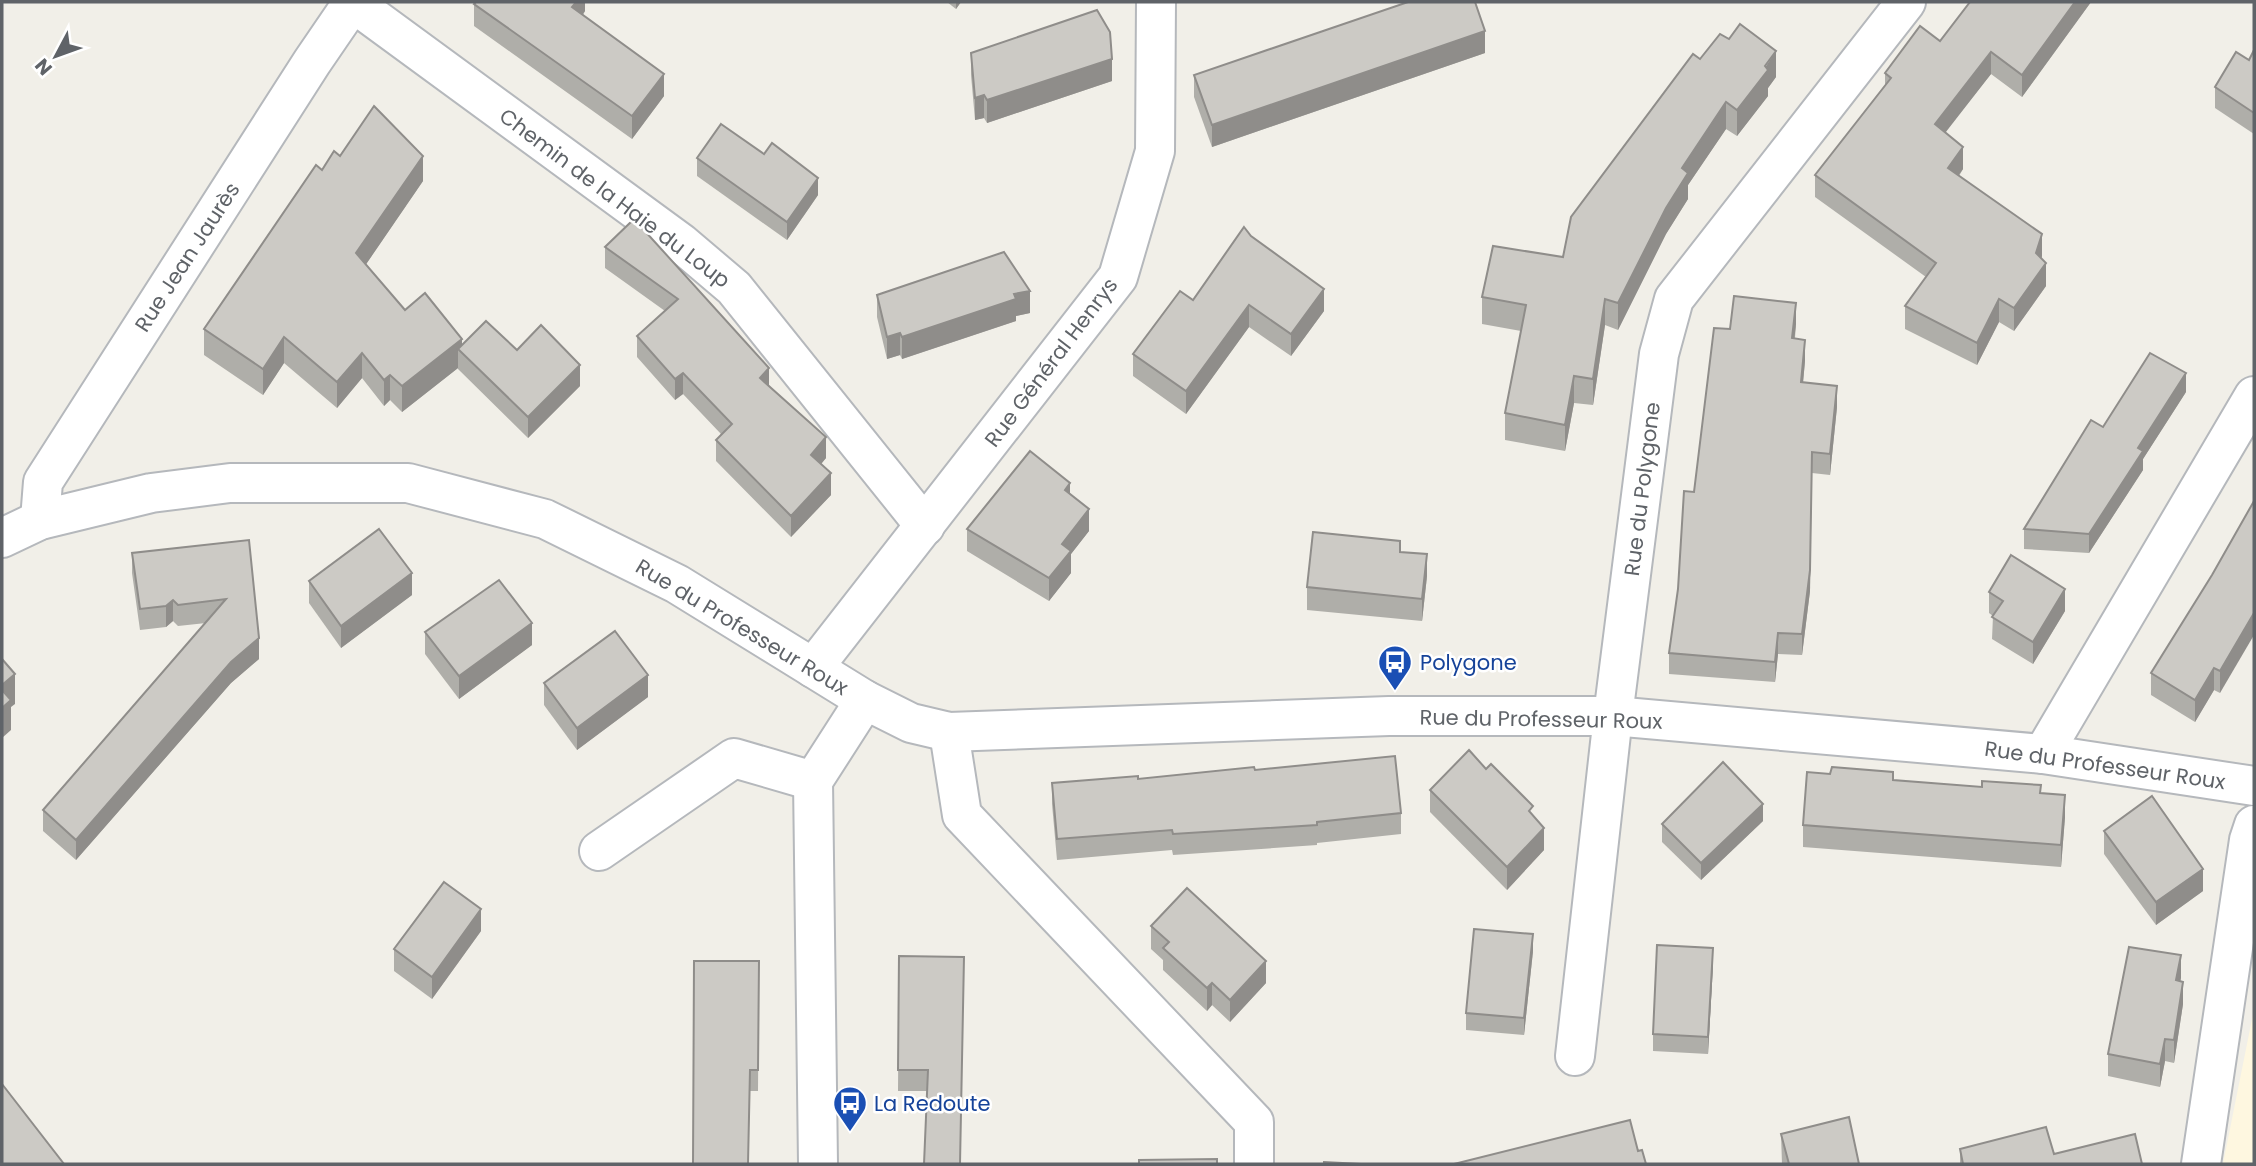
<svg xmlns="http://www.w3.org/2000/svg" width="2256" height="1166" font-family="Poppins,sans-serif">
  <rect width="100%" height="100%" fill="#f1efe8"/>
  <polygon fill="#fef7e0" points="2254,1009 2254,1164 2223,1164"/>
  <g fill="none" stroke-linecap="round" stroke-linejoin="round">
    <g stroke="#b5b8bc" stroke-width="42">
      <g id="street">
        <polyline points="352,2 681,243 734,288 925,526"/>
        <polyline points="40,520 43,482 312,62 353,2"/>
        <polyline points="2,538 40,520 151,493 230,483 408,483 545,519 677,584 865,700 911,723 949,732 1389,716 1613,716 2043,754 2254,786"/>
        <polyline points="813,668 1118,277 1155,151 1156,2"/>
        <polyline points="949,732 962,815 1254,1122 1254,1164"/>
        <polyline points="2043,754 2254,396"/>
        <polyline points="599,851 734,758 813,781"/>
        <polyline points="1575,1056 1613,716 1659,354 1674,299 1906,2"/>
        <polyline points="818,1164 813,781 865,700"/>
        <polyline points="2201,1164 2249,840 2254,825"/>
      </g>
    </g>
    <use href="#street" stroke="#fff" stroke-width="38"/>
  </g>
  <g fill="#afaea9">
    <polygon points="585,2 585,11 583,15 664,96 632,139 474,26 474,4"/>
    <polygon points="947,2 961,2 956,9"/>
    <polygon points="2091,2 2022,97 1991,74 1945,132 1963,169 1959,176 2042,256 2041,259 2046,286 2014,331 1999,322 1977,365 1905,329 1905,306 1926,277 1815,197 1815,175 1885,85 1885,73 1940,41"/>
    <polygon points="2254,50 2254,134 2215,108 2215,87 2249,60"/>
    <polygon points="971,53 1112,81 987,123 984,118 975,120 971,75"/>
    <polygon points="1485,53 1212,147 1194,97 1194,75"/>
    <polygon points="1700,59 1776,77 1768,88 1768,96 1737,136 1726,129 1688,185 1688,199 1666,234 1618,330 1605,325 1593,405 1574,403 1565,451 1505,440 1505,413 1521,331 1482,324 1482,297 1563,257"/>
    <polygon points="340,156 423,181 366,264 405,310 462,345 517,350 580,386 528,438 458,369 458,368 402,412 390,400 384,406 362,378 337,408 284,363 263,395 204,355 204,329 322,170"/>
    <polygon points="697,158 818,195 787,240 697,176"/>
    <polygon points="634,219 826,458 821,464 831,495 791,537 716,461 716,440 721,434 683,394 675,400 637,357 637,336 665,311 605,268 605,247"/>
    <polygon points="877,295 1030,313 1016,316 1016,321 902,359 900,355 887,359 877,317"/>
    <polygon points="1193,300 1324,311 1291,356 1249,327 1186,414 1133,376 1133,354"/>
    <polygon points="1796,324 1795,338 1805,361 1803,383 1837,407 1830,475 1812,473 1810,591 1802,655 1778,654 1775,682 1669,674 1669,653 1694,492 1730,329"/>
    <polygon points="2186,392 2143,459 2143,470 2089,553 2024,549 2024,529 2103,427"/>
    <polygon points="1070,494 1089,531 1071,554 1071,573 1049,601 967,551 967,529"/>
    <polygon points="2254,501 2220,693 2214,690 2195,722 2151,695 2151,673 2212,575"/>
    <polygon points="249,540 259,659 231,683 76,860 43,831 43,810 206,623 178,626 173,621 166,627 140,630 132,573 132,553"/>
    <polygon points="1400,552 1427,576 1422,621 1307,610 1307,587"/>
    <polygon points="309,581 412,595 341,648 309,603"/>
    <polygon points="1989,592 2065,611 2033,664 1992,639 1993,616 1989,613"/>
    <polygon points="425,632 532,645 459,699 425,654"/>
    <polygon points="544,683 648,697 577,750 544,705"/>
    <polygon points="1486,769 1533,816 1544,850 1507,890 1430,812 1430,790"/>
    <polygon points="1255,770 1401,813 1401,834 1317,843 1317,845 1173,855 1172,850 1057,860 1052,804 1052,783 1138,779"/>
    <polygon points="1893,780 2041,793 2065,817 2061,867 1803,847 1803,825"/>
    <polygon points="1763,821 1701,880 1662,842 1662,824"/>
    <polygon points="2104,831 2203,891 2156,925 2104,854"/>
    <polygon points="1151,926 1266,983 1230,1022 1212,1005 1207,1011 1163,970 1163,960 1151,949"/>
    <polygon points="481,931 432,999 394,971 394,949"/>
    <polygon points="1533,951 1524,1035 1466,1030 1466,1013"/>
    <polygon points="899,956 960,1164 927,1091 898,1091"/>
    <polygon points="759,961 758,1091 750,1091 748,1164 693,1164"/>
    <polygon points="1713,965 1708,1054 1653,1051 1653,1034"/>
    <polygon points="2181,978 2180,981 2183,1004 2174,1063 2165,1061 2160,1087 2108,1076 2108,1054"/>
    <polygon points="1781,1134 1859,1164 1782,1164"/>
    <polygon points="1960,1149 2054,1154 2142,1164 1960,1164"/>
  </g>
  <g fill="#8f8d8a">
    <polygon points="576,2 585,2 585,11 572,29 572,7"/>
    <polygon points="956,2 961,2 956,9"/>
    <polygon points="2075,2 2091,2 2022,97 2022,75"/>
    <polygon points="1485,31 1485,53 1212,147 1212,125"/>
    <polygon points="1776,51 1776,77 1768,88 1768,96 1737,136 1737,110"/>
    <polygon points="1991,52 1991,74 1935,146 1935,124"/>
    <polygon points="1112,59 1112,81 987,123 987,100"/>
    <polygon points="664,74 664,96 632,139 632,116"/>
    <polygon points="984,95 984,118 975,120 975,98"/>
    <polygon points="1726,102 1726,129 1688,185 1688,199 1666,234 1618,330 1618,303 1682,168"/>
    <polygon points="1963,147 1963,169 1948,190 1948,168"/>
    <polygon points="423,156 423,181 356,279 356,253"/>
    <polygon points="818,178 818,195 787,240 787,222"/>
    <polygon points="2042,234 2042,256 2036,275 2036,253"/>
    <polygon points="2046,263 2046,286 2014,331 2014,308"/>
    <polygon points="1324,289 1324,311 1291,356 1291,334"/>
    <polygon points="1030,291 1030,313 1016,316 1016,321 902,359 902,337 1014,294"/>
    <polygon points="1605,299 1605,325 1593,405 1593,379"/>
    <polygon points="1999,299 1999,322 1977,365 1977,343"/>
    <polygon points="1796,303 1796,324 1792,359 1792,338"/>
    <polygon points="1249,305 1249,327 1186,414 1186,391"/>
    <polygon points="900,333 900,355 887,359 887,337"/>
    <polygon points="284,337 284,363 263,395 263,369"/>
    <polygon points="462,339 462,353 458,349 458,368 402,412 402,386"/>
    <polygon points="1805,340 1805,361 1801,403 1801,382"/>
    <polygon points="362,353 362,378 337,408 337,382"/>
    <polygon points="580,365 580,386 528,438 528,417"/>
    <polygon points="769,368 769,389 760,378"/>
    <polygon points="683,373 683,394 675,400 675,379"/>
    <polygon points="2186,373 2186,392 2143,459 2143,470 2089,553 2089,534 2138,448"/>
    <polygon points="390,375 390,400 384,406 384,380"/>
    <polygon points="1574,376 1574,403 1565,451 1565,425"/>
    <polygon points="1837,386 1837,407 1830,475 1830,454"/>
    <polygon points="826,437 826,458 811,476 811,455"/>
    <polygon points="1812,452 1810,591 1802,655 1802,634"/>
    <polygon points="831,473 831,495 791,537 791,516"/>
    <polygon points="1070,483 1070,505 1065,490"/>
    <polygon points="1089,509 1089,531 1071,554 1071,573 1049,601 1049,578 1062,544"/>
    <polygon points="1427,554 1427,576 1422,621 1422,599"/>
    <polygon points="412,573 412,595 341,648 341,626"/>
    <polygon points="2065,589 2065,611 2033,664 2033,642"/>
    <polygon points="173,600 173,621 166,627 166,606"/>
    <polygon points="2254,613 2254,635 2220,693 2220,671"/>
    <polygon points="532,623 532,645 459,699 459,676"/>
    <polygon points="1778,633 1778,654 1775,682 1775,662"/>
    <polygon points="259,638 259,659 231,683 76,860 76,840 231,662"/>
    <polygon points="2214,668 2214,690 2195,722 2195,700"/>
    <polygon points="15,674 15,704 11,707 11,730 2,738 2,685"/>
    <polygon points="648,675 648,697 577,750 577,728"/>
    <polygon points="2065,795 2065,817 2061,867 2061,845"/>
    <polygon points="1763,804 1763,821 1701,880 1701,863"/>
    <polygon points="1544,828 1544,850 1507,890 1507,867"/>
    <polygon points="2203,869 2203,891 2156,925 2156,902"/>
    <polygon points="481,909 481,931 432,999 432,977"/>
    <polygon points="1533,934 1533,951 1524,1035 1524,1018"/>
    <polygon points="1713,948 1713,965 1708,1054 1708,1037"/>
    <polygon points="2181,955 2181,978 2176,1002 2176,980"/>
    <polygon points="1266,961 1266,983 1230,1022 1230,1000"/>
    <polygon points="2183,982 2183,1004 2174,1063 2174,1040"/>
    <polygon points="1212,983 1212,1005 1207,1011 1207,988"/>
    <polygon points="2165,1039 2165,1061 2160,1087 2160,1064"/>
  </g>
  <g fill="#cccac5" stroke="#8f8d8a" stroke-width="2">
    <polygon points="476,2 576,2 572,7 664,74 632,116 474,4"/>
    <polygon points="1408,2 1475,2 1485,31 1212,125 1194,75"/>
    <polygon points="1970,2 2075,2 2022,75 1991,52 1935,124 1963,147 1948,168 2042,234 2036,253 2046,263 2014,308 1999,299 1977,343 1905,306 1936,263 1815,175 1891,78 1885,73 1920,26 1940,41"/>
    <polygon points="1097,10 1110,32 1112,59 987,100 984,95 975,98 971,53"/>
    <polygon points="1740,24 1776,51 1765,66 1768,70 1737,110 1726,102 1682,168 1688,173 1666,208 1618,303 1605,299 1593,379 1574,376 1565,425 1505,413 1526,305 1482,297 1493,246 1563,257 1571,217 1693,54 1700,59 1720,34 1729,39"/>
    <polygon points="2254,50 2254,113 2215,87 2236,52 2249,60"/>
    <polygon points="374,106 423,156 356,253 405,310 425,293 462,339 402,386 390,375 384,380 362,353 337,382 284,337 263,369 204,329 316,165 322,170 334,151 340,156"/>
    <polygon points="721,124 764,154 772,143 818,178 787,222 697,158"/>
    <polygon points="634,219 769,368 760,378 826,437 811,455 831,473 791,516 716,440 732,424 683,373 675,379 637,336 678,299 605,247"/>
    <polygon points="1244,227 1251,236 1324,289 1291,334 1249,305 1186,391 1133,354 1180,291 1193,300"/>
    <polygon points="1004,252 1030,291 1014,294 1016,299 902,337 900,333 887,337 877,295"/>
    <polygon points="1734,296 1796,303 1792,338 1805,340 1801,382 1837,386 1830,454 1812,452 1810,570 1802,634 1778,633 1775,662 1669,653 1678,589 1684,491 1694,492 1714,328 1730,329"/>
    <polygon points="486,321 517,350 541,325 580,365 528,417 458,349"/>
    <polygon points="2150,353 2186,373 2138,448 2143,451 2089,534 2024,529 2091,420 2103,427"/>
    <polygon points="1030,451 1070,483 1065,490 1089,509 1062,544 1071,551 1049,578 967,529"/>
    <polygon points="2254,501 2254,613 2220,671 2214,668 2195,700 2151,673 2212,575"/>
    <polygon points="379,529 412,573 341,626 309,581"/>
    <polygon points="1313,532 1400,541 1400,552 1427,554 1422,599 1307,587"/>
    <polygon points="249,540 259,638 231,662 76,840 43,810 226,599 178,605 173,600 166,606 140,609 132,553"/>
    <polygon points="2011,555 2065,589 2033,642 1992,617 2003,601 1989,592"/>
    <polygon points="499,580 532,623 459,676 425,632"/>
    <polygon points="615,631 648,675 577,728 544,683"/>
    <polygon points="2,659 15,674 2,685"/>
    <polygon points="2,690 11,700 2,708"/>
    <polygon points="1469,750 1486,769 1491,764 1533,806 1529,811 1544,828 1507,867 1430,790"/>
    <polygon points="1395,756 1401,813 1317,822 1317,825 1173,834 1172,830 1057,839 1052,783 1138,776 1138,779 1254,767 1255,770"/>
    <polygon points="1723,762 1763,804 1701,863 1662,824"/>
    <polygon points="1832,767 1893,772 1893,780 1982,787 1982,781 2041,785 2040,793 2065,795 2061,845 1803,825 1807,772 1830,774"/>
    <polygon points="2152,796 2203,869 2156,902 2104,831"/>
    <polygon points="444,882 481,909 432,977 394,949"/>
    <polygon points="1187,888 1266,961 1230,1000 1212,983 1207,988 1163,948 1169,942 1151,926"/>
    <polygon points="1474,929 1533,934 1524,1018 1466,1013"/>
    <polygon points="1657,945 1713,948 1708,1037 1653,1034"/>
    <polygon points="2129,947 2181,955 2176,980 2183,982 2174,1040 2165,1039 2160,1064 2108,1054"/>
    <polygon points="899,956 964,957 960,1164 924,1164 928,1070 898,1070"/>
    <polygon points="694,961 759,961 758,1070 750,1070 748,1164 693,1164"/>
    <polygon points="2,1084 64,1164 2,1164"/>
    <polygon points="1849,1117 1859,1164 1789,1164 1781,1134"/>
    <polygon points="1630,1120 1638,1151 1642,1150 1646,1164 1454,1164"/>
    <polygon points="2046,1127 2054,1154 2135,1134 2142,1164 1963,1164 1960,1149"/>
    <polygon points="1217,1159 1217,1164 1139,1164 1139,1160"/>
    <polygon points="1324,1162 1361,1164 1324,1164"/>
  </g>
  <defs>
    <g id="bus-pin" transform="scale(1.75)"><path d="M0 17L-7.5 6A9.5 9.5 0 1 1 7.5 6Z" fill="#1a4fb4" stroke="#fff"/><path d="M-5-6H5V4H4V6H2V4H-2V6H-4V4H-5ZM-3.5-4V0h7V-4ZM-3.5 1.2v1.5H-2V1.2ZM2 1.2v1.5H3.5V1.2Z" fill="#fff"/></g>
  </defs>
  <g fill-rule="evenodd">
    <use href="#bus-pin" x="1395" y="662"/>
    <use href="#bus-pin" x="850" y="1103"/>
  </g>
  <g text-anchor="middle" dominant-baseline="central" stroke-width="5" stroke-linejoin="round" paint-order="stroke">
    <g font-size="21" fill="#5f6368" stroke="#fff">
      <text transform="translate(615 198) rotate(37)">Chemin de la Haie du Loup</text>
      <text transform="translate(187 257) rotate(-57)">Rue Jean Jaurès</text>
      <text transform="translate(1051 362) rotate(-53)">Rue Général Henrys</text>
      <text transform="translate(1642 489) rotate(-83)">Rue du Polygone</text>
      <text transform="translate(742 627) rotate(31)">Rue du Professeur Roux</text>
      <text transform="translate(1541 719) rotate(1)">Rue du Professeur Roux</text>
      <text transform="translate(2105 765) rotate(8)">Rue du Professeur Roux</text>
    </g>
    <g font-size="21" fill="#164399" stroke="#fff" text-anchor="start">
      <text x="1420" y="662">Polygone</text>
      <text x="874" y="1103">La Redoute</text>
    </g>
  </g>
  <rect width="2256" height="1166" fill="none" stroke="#5f6368" stroke-width="7"/>
  <g transform="translate(56 56) rotate(229)" stroke="#ffffff" stroke-width="5" paint-order="stroke">
  <path d="M0-5L12 26L0 18L-12 26Z" fill="#5f6368"/>
  <text y="-10" font-size="19" font-weight="bold" text-anchor="middle" fill="#5f6368">N</text>
  </g>
</svg>
